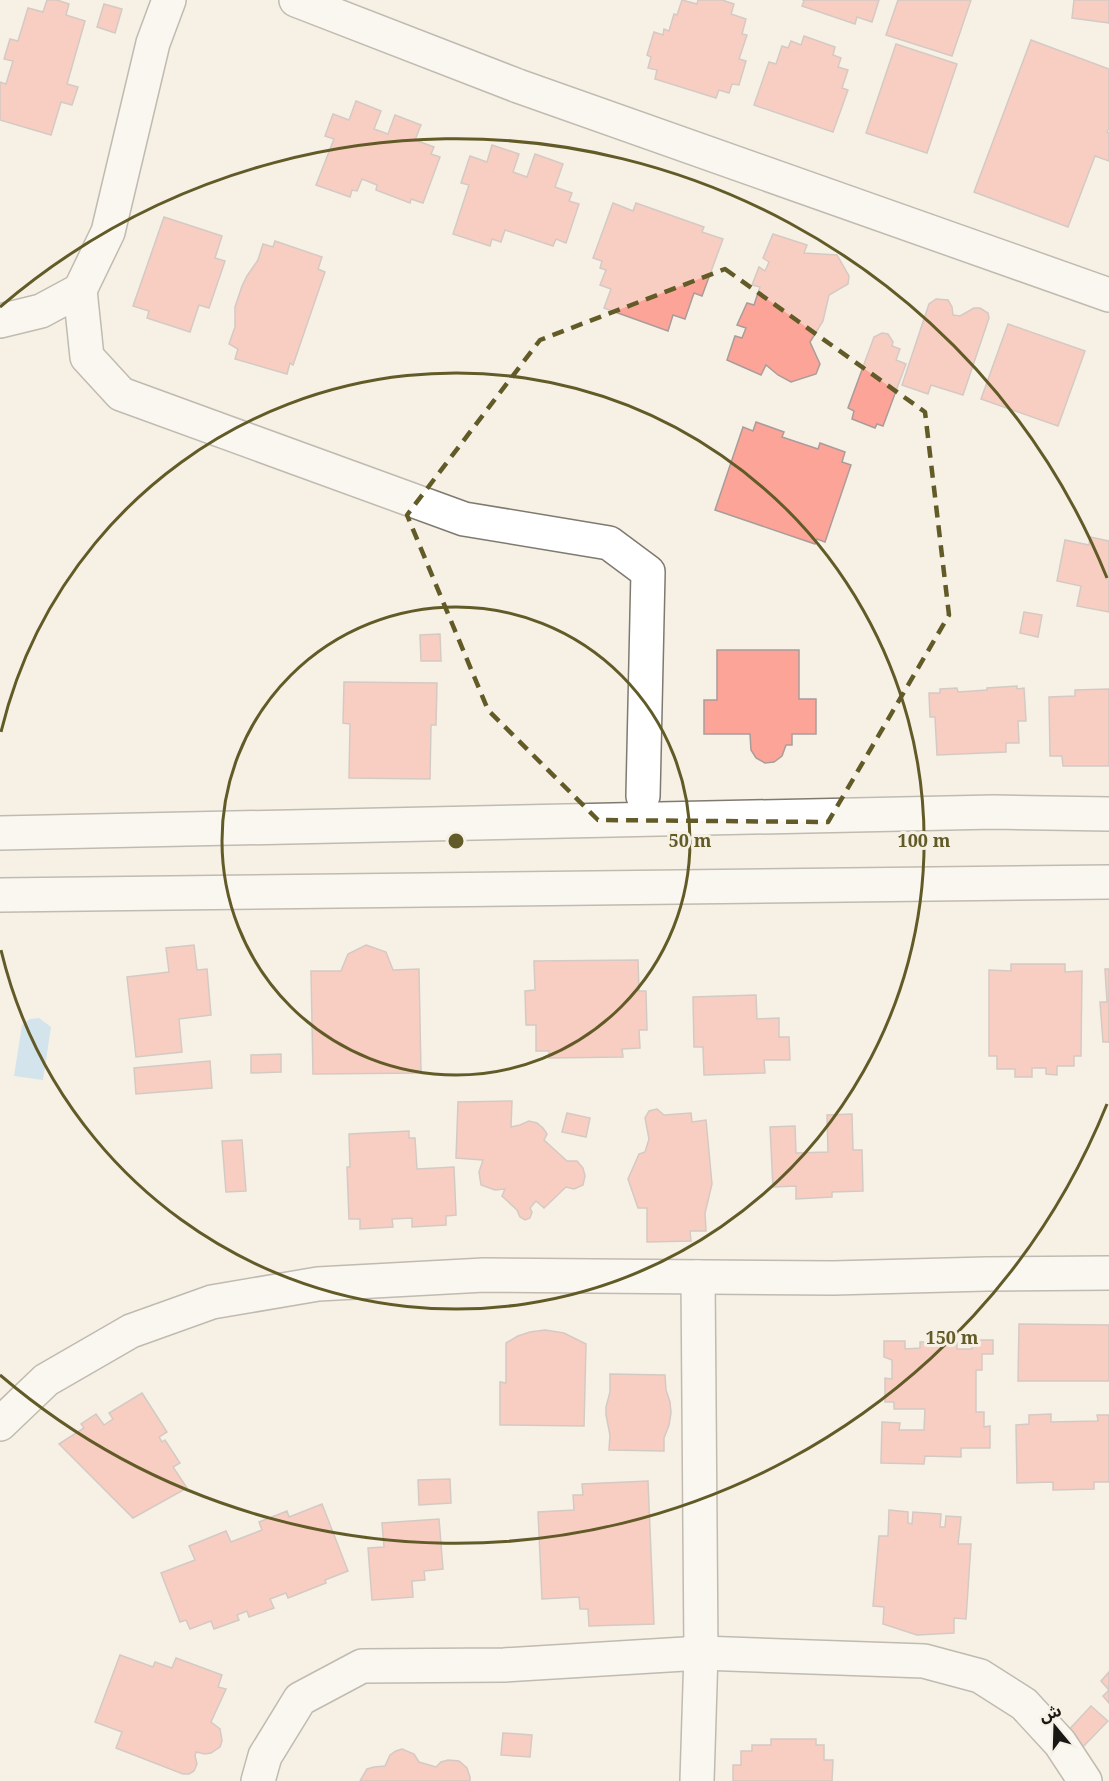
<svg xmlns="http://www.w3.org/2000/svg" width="1109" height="1781" font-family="'Noto Serif','Noto Sans Arabic',serif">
  <rect width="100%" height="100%" fill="#f6f0e5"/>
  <polygon fill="#acd4f6" points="39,1018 51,1027 43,1080 14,1076 22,1025 30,1019"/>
  <g fill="#fca498" stroke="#aa9c9a" stroke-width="1.5">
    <polygon points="47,0 57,0 69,4 66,15 85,21 67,84 78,87 72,105 61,102 51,135 0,120 0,82 6,84 13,61 4,59 10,39 18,41 28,8 43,12"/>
    <polygon points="682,0 697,4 698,0 722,0 734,4 731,14 746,19 742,34 747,35 739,59 746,61 739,85 732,84 729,93 719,90 716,98 655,79 657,70 648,68 651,57 647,55 654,32 663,35 664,29 669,31 674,14 677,15"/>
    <polygon points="803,0 879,0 872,22 857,17 855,24 802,6 804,1"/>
    <polygon points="898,0 971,0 952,56 886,35"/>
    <polygon points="1074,0 1109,0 1109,23 1072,18"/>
    <polygon points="104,4 122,9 115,33 97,27"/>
    <polygon points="804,36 835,47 833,55 841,58 838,67 848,70 842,88 848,90 833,132 754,105 769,62 776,64 782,46 788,48 791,41 801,45"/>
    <polygon points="1031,40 1109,69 1109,128 1107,132 1109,133 1109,161 1095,156 1068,227 974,192"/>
    <polygon points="896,44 957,64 927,153 866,133"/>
    <polygon points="356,101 381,111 374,129 388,134 395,115 421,125 415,140 434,147 431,154 440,157 423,203 411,199 410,203 376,190 377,185 362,179 357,191 352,190 350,197 316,185 334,139 325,136 333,114 349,120"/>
    <polygon points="492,145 519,154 513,172 527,177 535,154 563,164 555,187 572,193 569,201 579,204 566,243 556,239 553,246 505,230 501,242 492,239 490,246 453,234 469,185 461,183 470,156 487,162"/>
    <polygon points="613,203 633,211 636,203 704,227 702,232 723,239 702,296 694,293 685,319 673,315 668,331 604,308 611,289 600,285 606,270 600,268 602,261 593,258"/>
    <polygon points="164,217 222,236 215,258 225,261 209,308 199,305 190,332 147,318 149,311 133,306"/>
    <polygon points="773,234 807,245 804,253 837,255 849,276 848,284 829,295 823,321 810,342 820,364 816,374 791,382 778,375 766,365 761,375 727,360 735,336 742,338 746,328 737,325 747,303 754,305 760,287 752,285 759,267 765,271 769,262 763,258"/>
    <polygon points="275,241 322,257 318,269 325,272 293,365 290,363 287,374 235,359 238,349 229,344 235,327 235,307 242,286 247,276 258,260 263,244 273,247"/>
    <polygon points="936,299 948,300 952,307 953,315 960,316 974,308 980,308 988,313 989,318 963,395 931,385 928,394 902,385 929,304"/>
    <polygon points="1008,324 1085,351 1058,426 981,399"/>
    <polygon points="882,333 888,334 893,342 892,346 900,349 896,360 906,364 883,426 877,424 875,428 852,419 854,411 848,408 874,337"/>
    <polygon points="756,422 784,432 782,437 818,449 820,443 845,452 842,462 851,465 825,542 817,539 815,544 715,510 743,427 753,431"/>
    <polygon points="1090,537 1109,541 1109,612 1077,606 1081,586 1057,581 1065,540 1089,545"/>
    <polygon points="1024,612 1042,615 1038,637 1020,633"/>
    <polygon points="440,634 441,661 421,661 420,635"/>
    <polygon points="717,650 799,650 799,699 816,699 816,734 792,734 792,745 786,745 782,756 774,762 765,763 756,758 751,750 750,734 704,734 704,700 717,700"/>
    <polygon points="344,682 437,683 436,725 431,725 430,779 349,778 350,724 343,723"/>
    <polygon points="1017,686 1017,689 1024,688 1026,721 1018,721 1019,743 1006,743 1006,752 937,755 935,717 930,717 929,693 940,693 940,689 957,688 958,692 987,690 987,688"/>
    <polygon points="1109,689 1109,766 1063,766 1062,756 1050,756 1049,697 1075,696 1075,690"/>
    <polygon points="194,945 197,970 207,969 211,1015 179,1019 182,1052 136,1057 127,977 169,972 166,948"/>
    <polygon points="366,945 386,952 393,970 419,969 421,1073 313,1074 311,971 341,971 348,954"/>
    <polygon points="638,960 639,991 646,991 647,1030 639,1030 640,1048 622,1049 623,1057 549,1058 549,1051 536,1051 536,1025 526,1025 525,991 535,990 534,961"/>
    <polygon points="1011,964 1065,964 1065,972 1082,971 1081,1056 1074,1056 1074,1066 1057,1066 1057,1075 1046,1074 1046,1068 1032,1068 1032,1077 1015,1077 1015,1069 997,1069 997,1056 989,1056 989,970 1011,971"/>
    <polygon points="1105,969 1109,969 1109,1043 1109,1042 1103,1042 1100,1002 1107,1002"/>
    <polygon points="756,995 757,1019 779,1018 779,1037 789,1037 790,1060 764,1060 765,1073 704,1075 703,1047 694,1047 693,997"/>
    <polygon points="281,1054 281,1072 251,1073 251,1055"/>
    <polygon points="210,1061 212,1088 136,1094 134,1068"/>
    <polygon points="512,1101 511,1127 520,1125 529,1121 537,1123 543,1128 547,1134 544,1140 567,1161 577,1161 583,1168 585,1176 583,1185 574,1189 566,1187 544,1208 536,1201 530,1208 532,1212 530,1218 525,1220 520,1217 517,1210 502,1196 505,1189 495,1190 481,1185 479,1172 483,1160 456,1158 458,1102"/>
    <polygon points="657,1109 664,1115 691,1113 692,1122 706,1120 712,1184 705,1213 706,1231 690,1231 691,1241 647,1242 647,1208 638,1208 628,1179 639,1154 645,1152 649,1139 645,1118 649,1111"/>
    <polygon points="567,1113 590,1118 586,1137 562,1132"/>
    <polygon points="852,1114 853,1150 862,1150 863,1191 832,1192 832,1197 796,1199 796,1186 773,1187 770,1127 795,1126 796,1153 828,1152 827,1115"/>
    <polygon points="409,1131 409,1138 415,1138 417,1169 454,1167 456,1215 446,1216 446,1225 412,1227 412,1218 392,1219 393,1227 360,1229 360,1219 349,1219 347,1167 350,1167 349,1134"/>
    <polygon points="242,1140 246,1191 226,1192 222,1141"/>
    <polygon points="1019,1324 1109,1325 1109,1381 1018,1381"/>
    <polygon points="545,1330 564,1333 586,1344 584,1426 500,1425 500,1382 506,1383 506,1343 518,1336 530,1332"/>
    <polygon points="972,1340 993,1340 993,1354 982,1354 982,1370 976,1370 976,1412 984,1412 984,1427 990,1426 990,1448 961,1448 961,1457 925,1456 924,1464 881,1463 882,1422 900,1423 899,1430 924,1430 925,1409 894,1409 894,1402 885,1402 885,1378 892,1379 892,1360 884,1357 884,1341 905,1341 905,1349 920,1348 920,1342 957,1342 957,1349 972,1349"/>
    <polygon points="610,1374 665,1375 666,1390 670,1402 671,1413 669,1425 664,1438 664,1451 609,1450 610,1435 606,1415 606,1407 610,1392"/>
    <polygon points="142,1393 167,1432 159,1437 162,1442 165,1440 180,1463 173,1467 187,1488 133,1518 59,1444 84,1428 81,1424 96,1414 104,1425 113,1419 109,1413"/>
    <polygon points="1051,1414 1051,1422 1098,1421 1097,1415 1109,1415 1109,1482 1094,1482 1094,1489 1053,1490 1053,1482 1017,1483 1016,1425 1029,1424 1029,1415"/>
    <polygon points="450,1479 451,1503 419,1505 418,1480"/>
    <polygon points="648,1481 654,1624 589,1626 588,1609 580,1609 579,1597 542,1599 538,1512 574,1510 573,1495 583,1495 582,1484"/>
    <polygon points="322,1504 348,1571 325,1580 326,1583 288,1598 286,1593 270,1599 274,1608 249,1617 247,1611 237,1615 239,1620 214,1629 211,1621 190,1629 186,1620 180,1622 161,1573 195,1560 189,1546 226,1531 231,1542 262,1530 259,1522 287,1511 289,1517"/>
    <polygon points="889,1510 908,1512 908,1523 912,1524 913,1512 941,1514 940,1527 945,1527 946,1516 961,1517 958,1544 971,1544 966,1619 954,1618 954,1633 917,1635 883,1624 884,1607 873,1606 879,1536 888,1536"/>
    <polygon points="439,1519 443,1569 424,1571 425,1580 412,1581 413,1597 372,1600 368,1548 384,1547 382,1523"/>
    <polygon points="120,1655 153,1667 155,1662 172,1668 176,1658 222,1675 218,1687 226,1689 211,1722 220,1729 222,1741 220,1747 211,1753 205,1754 196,1752 195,1756 197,1764 194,1771 189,1774 183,1774 116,1748 122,1732 95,1722"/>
    <polygon points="1109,1672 1109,1690 1101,1681"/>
    <polygon points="1109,1690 1109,1703 1103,1696"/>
    <polygon points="1091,1706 1108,1721 1080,1750 1064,1735"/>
    <polygon points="503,1733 532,1735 530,1757 501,1755"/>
    <polygon points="771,1739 816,1739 816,1745 824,1745 824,1760 833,1760 832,1781 733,1781 733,1765 741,1765 741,1751 752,1751 752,1745 771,1745"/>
    <polygon points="402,1749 414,1754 419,1762 436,1767 441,1762 448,1760 459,1761 467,1768 470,1777 470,1781 360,1781 367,1769 374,1767 385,1766 390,1755 396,1751"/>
  </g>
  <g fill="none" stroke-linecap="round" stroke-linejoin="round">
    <g stroke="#7f7a70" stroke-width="36">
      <g id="minor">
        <polyline points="296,0 518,86 1109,295"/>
        <polyline points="80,290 87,357 121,394 464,519 609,543 648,572 643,796"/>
        <polyline points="0,321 41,311 80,290 108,232 153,43 169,0"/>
        <polyline points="0,833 994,812 1109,814"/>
        <polyline points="0,895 1109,882"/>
        <polyline points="0,1424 46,1380 131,1331 212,1302 318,1284 484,1275 833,1278 986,1274 1109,1273"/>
        <polyline points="258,1781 265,1756 300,1699 362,1666 504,1665 701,1653 924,1661 980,1676 1024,1704 1060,1743 1085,1781"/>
        <polyline points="697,1781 701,1653 698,1277"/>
      </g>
    </g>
    <use href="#minor" stroke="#fff" stroke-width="33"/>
  </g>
  <path d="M0 0H1109V1781H0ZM725 269 925 412 949 615 828 822 598 820 488 710 407 515 540 340Z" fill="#f6f0e5" fill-opacity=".55" fill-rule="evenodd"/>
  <path fill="none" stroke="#625b27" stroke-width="4.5" stroke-dasharray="12 8" stroke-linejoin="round" d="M725 269 925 412 949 615 828 822 598 820 488 710 407 515 540 340Z"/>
  <g fill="none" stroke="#625b27" stroke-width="3">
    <circle cx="456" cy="841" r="234"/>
    <path d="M1 732A468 468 0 1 1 1 950"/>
    <path d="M1107 1104A702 702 0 0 1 0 1375M0 307A702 702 0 0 1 1107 578"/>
  </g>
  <circle cx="456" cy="841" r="9" fill="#625b27" stroke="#f6f0e5" stroke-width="3"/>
  <g font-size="18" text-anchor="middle" font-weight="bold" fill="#625b27" stroke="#f6f0e5" stroke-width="6" stroke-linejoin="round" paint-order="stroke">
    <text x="690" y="847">50 m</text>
    <text x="924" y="847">100 m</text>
    <text x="952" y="1344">150 m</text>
  </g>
  <g transform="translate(1055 1727) rotate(341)" stroke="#f6f0e5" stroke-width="4.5" paint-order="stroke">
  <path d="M0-4.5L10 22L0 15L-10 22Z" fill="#1a1814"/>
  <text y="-9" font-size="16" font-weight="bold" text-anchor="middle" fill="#1a1814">ش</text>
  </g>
</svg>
